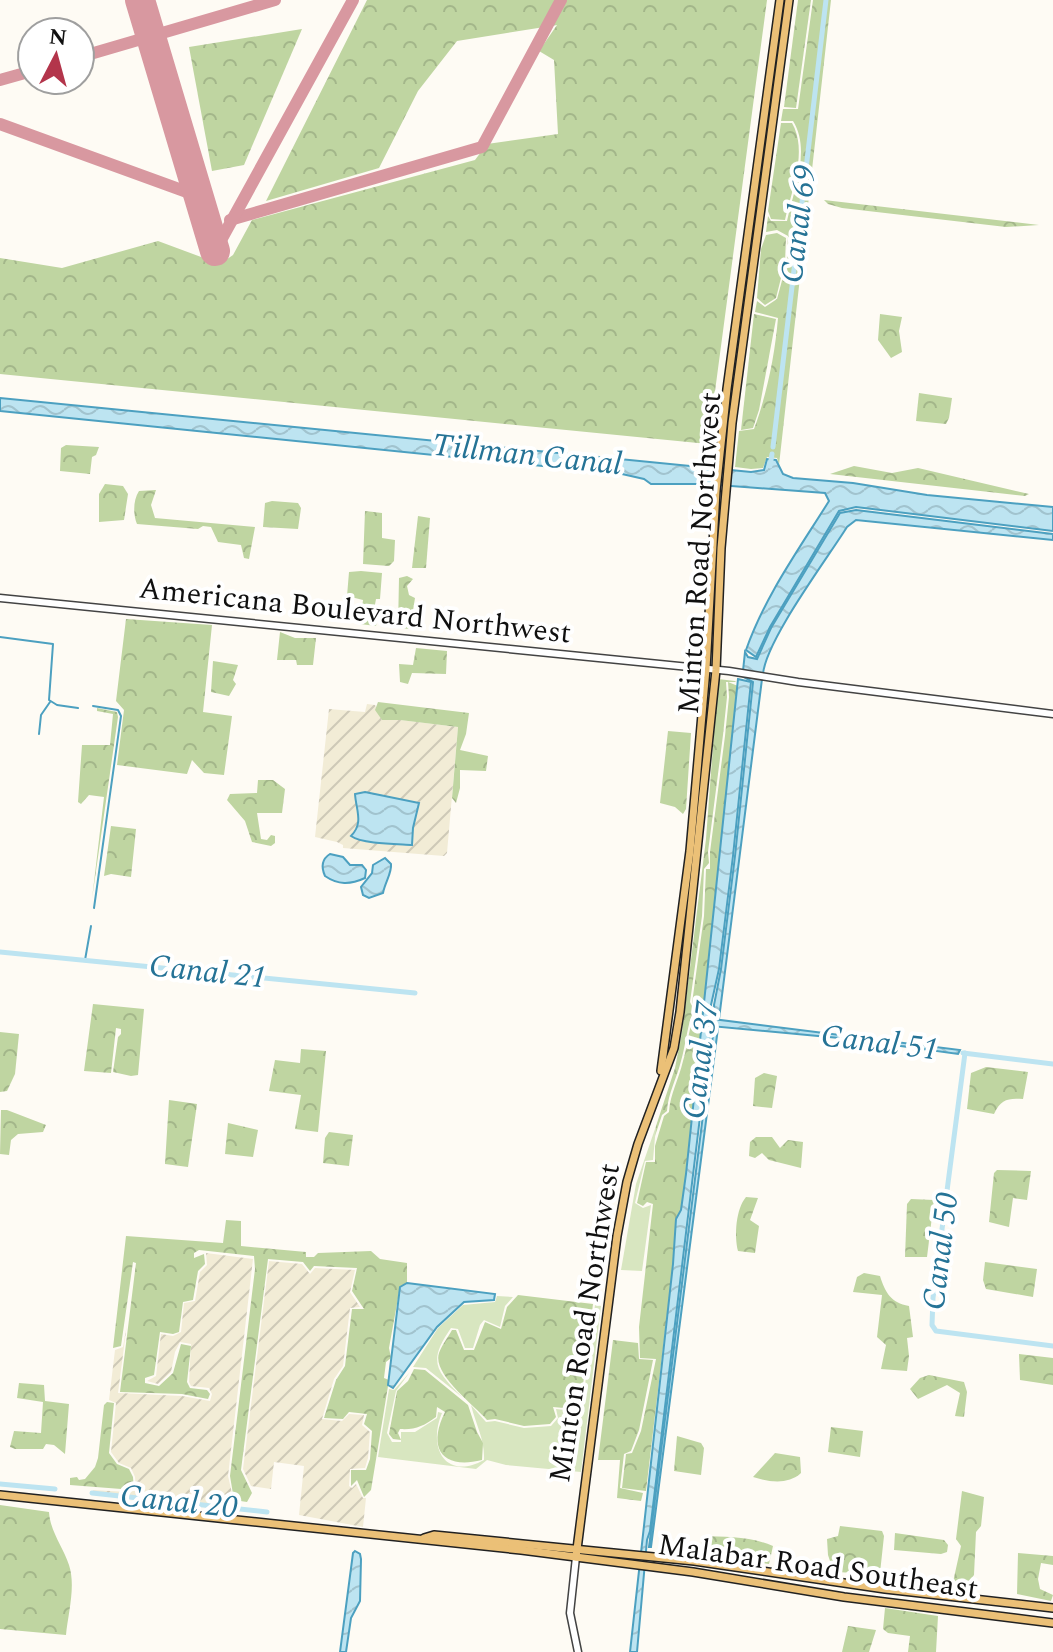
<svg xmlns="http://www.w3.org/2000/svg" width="1053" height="1652" font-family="Spectral,serif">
  <defs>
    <pattern id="farmland-furrows" width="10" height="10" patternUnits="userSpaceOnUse" patternTransform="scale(2)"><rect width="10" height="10" fill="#f2ecd6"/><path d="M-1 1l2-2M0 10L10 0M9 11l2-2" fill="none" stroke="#cec9b7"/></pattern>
    <pattern id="forest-crowns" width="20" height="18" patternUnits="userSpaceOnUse" patternTransform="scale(2)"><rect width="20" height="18" fill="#bfd5a1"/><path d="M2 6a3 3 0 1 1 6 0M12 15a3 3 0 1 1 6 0" fill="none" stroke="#a3b68a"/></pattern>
    <pattern id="water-waves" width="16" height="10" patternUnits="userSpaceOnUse" patternTransform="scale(2)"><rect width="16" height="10" fill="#bde4f1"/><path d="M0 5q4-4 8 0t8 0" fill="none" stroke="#a1c3ce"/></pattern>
  </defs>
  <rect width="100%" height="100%" fill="#fefbf4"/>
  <g fill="url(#farmland-furrows)">
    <polygon points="367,704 375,705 382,720 400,720 458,727 447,853 444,856 343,848 343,845 337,842 315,837 329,709 365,712"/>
    <polygon points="206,1253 253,1259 228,1476 235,1506 93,1494 93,1490 128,1492 136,1490 135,1477 131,1468 119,1463 111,1452 116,1403 109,1400 115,1350 123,1347 127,1324 118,1393 182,1396 210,1401 212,1394 209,1388 191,1386 189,1382 191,1344 180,1342 175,1352 171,1372 158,1384 147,1381 156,1376 161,1334 173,1336 181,1332 184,1303 195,1301 200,1272 207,1265"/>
    <polygon points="269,1261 302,1264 310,1274 315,1268 355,1270 350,1292 360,1307 350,1308 343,1366 334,1379 322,1419 342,1421 349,1414 364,1415 362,1425 370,1432 368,1458 365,1468 350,1469 349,1486 352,1488 356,1484 363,1498 366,1498 363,1527 299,1515 304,1466 274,1462 271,1489 251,1486 243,1469"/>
  </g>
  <g fill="#d8e6c0">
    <polygon points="656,1126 653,1160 645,1161 635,1203 643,1208 651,1205 642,1271 621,1270 636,1184"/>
    <path d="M497 1296 513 1297 505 1306 500 1327 484 1320 480 1325 473 1348H465L458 1329 451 1328C428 1361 435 1370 462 1397L426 1368 413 1367 438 1328 463 1305 495 1302Z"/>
    <path d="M595 1305 601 1306 581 1472 506 1465 487 1460 476 1469 378 1457 389 1389 394 1390 410 1372 396 1391 387 1433 392 1442H401V1432H415L437 1418 438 1412 442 1413C427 1448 446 1481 484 1460 485 1440 476 1425 471 1405L486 1422 495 1421 524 1428 551 1426 558 1418 556 1409 565 1410 584 1393Z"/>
  </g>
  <g fill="url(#forest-crowns)">
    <polygon points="367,0 767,0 708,444 0,374 0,258 62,268 158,241 220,264 233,255 252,220 475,160 487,144 558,134 554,60 539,51 557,25 457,41 418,91 379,168 266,201"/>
    <polygon points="798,0 811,0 796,108 784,107"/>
    <path d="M813 0H831L779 465 777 458 767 457 763 468 751 469 735 467 739 431 754 429C767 394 775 354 778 318L755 312 757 301 765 307 777 299 787 262 788 236 777 230 766 232 768 216 771 221H787C794 189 811 150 793 121H781L783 109H798Z"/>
    <polygon points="302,29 244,165 212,171 189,47"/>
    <path d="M781 123H792C808 151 792 189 785 220L771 219 768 211Z"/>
    <polygon points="824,200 1039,225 1006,227 842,208 828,204"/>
    <polygon points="777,233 786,238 785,262 776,298 765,305 757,298 761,249 766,235"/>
    <polygon points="754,314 776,319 759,410 753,428 741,430"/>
    <polygon points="880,314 902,317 899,331 902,352 891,358 878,340"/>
    <polygon points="919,393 952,398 949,418 946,424 916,421"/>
    <polygon points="66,445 99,447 96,455 92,457 90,474 60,471 61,448"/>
    <polygon points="854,466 892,473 918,468 1029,494 1025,496 830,474"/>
    <polygon points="105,484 123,486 128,494 124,520 99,522 99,494"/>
    <path d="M156 490 151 505 155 518 255 527 249 559 244 558 241 545 218 542 211 527 203 526 198 529 137 524C133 515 133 500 139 491Z"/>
    <polygon points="272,501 298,503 301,508 298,529 263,527 265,503"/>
    <polygon points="365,511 382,513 382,538 395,540 394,561 389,566 363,564"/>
    <polygon points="418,516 430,518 426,568 412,568"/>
    <polygon points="361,571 382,573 380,599 376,599 374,610 378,616 376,626 360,624 363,600 347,596 349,572"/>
    <polygon points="407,576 413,579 407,586 409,595 415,598 410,629 398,628 399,578"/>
    <polygon points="126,619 212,625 203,712 232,716 224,775 204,773 192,760 187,774 117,765 124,710 116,701"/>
    <polygon points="280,632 295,638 316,638 313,665 297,665 296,660 277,660"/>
    <polygon points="416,648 447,651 446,674 412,673 408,684 400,682 399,664 413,665"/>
    <polygon points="213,661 238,665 233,680 236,684 229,696 211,692"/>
    <path d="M718 679 735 681 736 682H726L727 697 723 735 708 852 709 863 704 869 702 916 690 1002 694 1010C687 1025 686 1044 681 1061 677 1078 668 1093 667 1111L662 1115 655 1136 656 1126 675 1068 682 1032 706 839Z"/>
    <path d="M728 682 738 686 736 708 686 1174 681 1210 676 1220 673 1264 646 1491 622 1488 626 1454 632 1453 641 1431 656 1359 640 1358 639 1327 653 1204 647 1202 643 1206 637 1203 646 1162H655V1146L664 1116 669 1112C670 1094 679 1079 683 1061 688 1045 689 1025 696 1010L692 1003 704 916 706 869H710V852L725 736 729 697Z"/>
    <polygon points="378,702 469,713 466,734 460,750 488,756 486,771 460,770 460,788 456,803 452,798 458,727 400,720 382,720 375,710"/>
    <polygon points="97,708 117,712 118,717 92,899 104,797 89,795 81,804 78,802 82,745 110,745 113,714 97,711"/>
    <polygon points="668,731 691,733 686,809 683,814 675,807 660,803"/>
    <polygon points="258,780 273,780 285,789 282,813 257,813 261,839 267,840 271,835 275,836 275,843 271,846 252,842 245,821 227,800 230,794 257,793"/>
    <polygon points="111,826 136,829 131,877 111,874 104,876"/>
    <polygon points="93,1004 144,1009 138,1075 131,1076 113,1072 118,1037 121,1034 121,1029 116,1028 111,1073 84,1071"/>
    <polygon points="0,1032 19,1034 15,1074 7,1091 0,1092"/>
    <polygon points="301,1049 326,1051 318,1132 295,1129 301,1095 269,1091 275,1060 300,1063"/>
    <path d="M986 1067 1028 1072 1023 1099C1008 1098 1001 1099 994 1114L967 1109 971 1073Z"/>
    <polygon points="764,1073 777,1076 772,1108 753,1106 755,1078"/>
    <polygon points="169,1100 197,1104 188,1167 165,1164"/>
    <polygon points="1,1110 7,1110 46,1125 43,1132 18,1134 11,1140 9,1155 0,1154"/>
    <polygon points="228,1123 258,1130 253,1157 225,1154"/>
    <polygon points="329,1132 353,1135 349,1166 323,1163 325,1138"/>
    <polygon points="756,1137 772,1137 780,1148 788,1140 803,1142 801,1168 769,1160 762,1153 755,1158 749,1156 750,1142"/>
    <polygon points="997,1170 1031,1171 1027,1200 1013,1198 1009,1227 989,1222 994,1173"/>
    <path d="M746 1197 758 1198 750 1220 759 1226 755 1253 738 1251C734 1235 736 1209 746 1197Z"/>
    <polygon points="911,1199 934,1200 927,1257 905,1257 907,1204"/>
    <polygon points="226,1220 241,1221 241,1246 306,1252 306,1257 314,1257 318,1253 371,1251 380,1259 407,1263 407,1283 400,1287 389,1348 391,1358 386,1362 384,1378 389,1380 371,1490 364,1497 357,1480 351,1486 351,1470 366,1470 370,1459 372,1431 364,1424 367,1414 349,1412 343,1419 324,1418 336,1380 345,1366 352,1309 364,1309 352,1291 357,1268 314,1266 310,1271 303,1262 268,1259 241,1470 252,1493 247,1502 234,1500 230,1476 255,1269 254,1256 199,1250 194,1253 194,1258 204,1254 205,1264 198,1271 193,1300 183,1302 179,1332 173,1334 160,1332 154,1375 145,1378 145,1383 159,1386 173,1373 181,1344 191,1346 187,1382 190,1388 207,1390 210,1394 208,1399 182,1394 120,1392 136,1263 133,1262 121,1346 113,1348 126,1236 223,1243"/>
    <polygon points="985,1262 1037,1269 1033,1297 986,1289 983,1280"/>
    <path d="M864 1273 880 1276C885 1292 891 1303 909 1306L913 1337 907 1338 909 1356 907 1371 881 1369 886 1345 877 1337 882 1295 853 1292 857 1277Z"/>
    <path d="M518 1295 593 1304 582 1393 564 1408 553 1407 556 1417 550 1424 524 1426 495 1419 487 1420C473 1404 432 1374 439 1353 442 1345 448 1337 452 1330H456L464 1350H474L485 1322 501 1329 507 1307Z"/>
    <polygon points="613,1340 638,1343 639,1359 653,1360 639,1430 631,1451 624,1454 620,1488 643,1493 641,1501 617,1498 620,1460 598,1460"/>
    <polygon points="1019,1354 1053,1358 1053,1385 1020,1380"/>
    <path d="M414 1369 425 1370 468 1405 477 1432 483 1443 482 1460C442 1470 427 1448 445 1412L437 1407 436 1417C424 1426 415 1430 400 1429L398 1433 401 1440 393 1439 389 1434 397 1391 408 1381Z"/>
    <polygon points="929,1375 964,1382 967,1392 964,1417 955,1416 960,1393 947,1385 918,1399 910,1389 920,1378"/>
    <polygon points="19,1383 44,1385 45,1401 69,1404 65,1454 54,1445 46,1444 43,1449 15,1449 10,1447 14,1431 41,1433 43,1402 17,1398"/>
    <polygon points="107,1402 114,1403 109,1453 117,1464 129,1469 133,1477 134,1490 70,1485 70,1478 77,1477 79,1480 85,1479 95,1467 98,1458 104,1405"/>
    <polygon points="831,1427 863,1431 860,1457 828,1452"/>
    <polygon points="677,1436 701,1443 704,1448 701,1475 674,1471"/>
    <path d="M775 1453 800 1457 801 1473C788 1485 769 1482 753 1477Z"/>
    <polygon points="962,1491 984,1497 981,1526 976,1532 974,1575 965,1586 956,1587 953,1582 961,1546 956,1539"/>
    <path d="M0 1505 49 1512C50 1531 63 1547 69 1565 76 1586 68 1614 66 1635L0 1629Z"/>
    <path d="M840 1526 882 1531 884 1536 880 1573C864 1566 848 1577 833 1570L828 1555 827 1539 838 1536Z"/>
    <polygon points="895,1533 944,1540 948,1545 947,1552 941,1554 894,1550"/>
    <path d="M702 1536C726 1537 750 1536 773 1546L769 1564 708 1555 701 1550Z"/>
    <polygon points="1018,1553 1053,1556 1053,1565 1041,1563 1038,1579 1040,1589 1053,1595 1051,1601 1017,1594"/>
    <polygon points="885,1608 938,1616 936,1652 908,1652 910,1636 888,1633 883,1629"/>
    <polygon points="848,1626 876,1630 869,1652 842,1652"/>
  </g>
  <g fill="url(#water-waves)" stroke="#4ca0c0" stroke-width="2">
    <path d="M0 398 751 472 764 470 767 459 776 460 783 474 793 478 853 483 927 495 1053 507V531L856 507 839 511 770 627 756 657 746 650C765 596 799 549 829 501L825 493 705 484H651L644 479 622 474 0 411Z"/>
    <path d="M856 510 1053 534V540L856 520 847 527C827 559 766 640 763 674L743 671 745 652 748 657 757 659 771 628 840 513Z"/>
    <polygon points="742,676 762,679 719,1019 715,1017 714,1005 721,969 735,856 753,682"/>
    <polygon points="738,679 751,682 733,856 719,969 711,1005 713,1019 960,1050 958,1054 850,1039 711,1026 650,1531 647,1540 637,1652 630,1652 673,1264 676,1219 681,1210 686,1174"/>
    <path d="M365 792 419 803 413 828 412 845C397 844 362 844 351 836 364 823 356 810 355 794Z"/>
    <path d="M330 854 343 857 350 865H362L366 870 365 878C350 885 338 885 325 876 321 867 322 859 330 854Z"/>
    <path d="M385 858 391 864C392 873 385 882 383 893L369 898 363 895 361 887 372 873 373 865Z"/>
    <polygon points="714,1027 718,1028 651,1547 649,1547"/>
    <polygon points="407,1283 495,1294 494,1300 464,1302 437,1327 393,1388 388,1385 400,1287"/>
    <polygon points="355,1551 360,1554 361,1559 360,1601 351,1618 346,1652 340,1652 353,1553"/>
  </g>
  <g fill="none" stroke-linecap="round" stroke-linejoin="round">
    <g stroke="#4ca0c0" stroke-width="2">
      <polyline points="0,637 53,644 49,700 57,705 78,708"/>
      <polyline points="93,706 118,710 121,716 94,908"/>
      <polyline points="39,734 41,715 50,702"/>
      <polyline points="85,960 91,926"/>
    </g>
    <g stroke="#bde4f1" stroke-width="5">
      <polyline points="773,447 826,0"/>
      <polyline points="770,466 772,454"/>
      <polyline points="0,952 415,993"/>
      <polyline points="963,1053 1053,1064"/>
      <polyline points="965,1053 933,1298 932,1325 936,1331 1053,1346"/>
      <polyline points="0,1484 55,1489"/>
      <polyline points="92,1493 267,1512"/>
    </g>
    <g stroke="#d898a0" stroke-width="12">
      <polyline points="80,57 275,0"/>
      <polyline points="0,80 32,71"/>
      <polyline points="0,124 198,196"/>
      <polyline points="230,220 482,147 561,0"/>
      <polyline points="215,251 353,0"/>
    </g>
    <polyline stroke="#d898a0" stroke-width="30" points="140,0 215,251"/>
    <g stroke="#434343" stroke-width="9">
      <g id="minor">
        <polyline points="0,598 729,671 798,682 1053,714"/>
        <polyline points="576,1557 570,1613 578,1652"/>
      </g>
    </g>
    <g stroke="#212121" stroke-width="10">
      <g id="major">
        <polyline points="661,1071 690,851 706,669 716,491 727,389 780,0"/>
        <polyline points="0,1495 521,1550 693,1572 844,1597 1053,1623"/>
        <polyline points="424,1538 434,1535 694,1561 885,1589 1053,1608"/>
        <polyline points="576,1557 617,1236 627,1182 638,1144 674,1048 680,1012 716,670 721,548 732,423 789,0"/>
      </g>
    </g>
    <use href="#minor" stroke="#fff" stroke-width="6"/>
    <use href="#major" stroke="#ebc077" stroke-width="7"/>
  </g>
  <g text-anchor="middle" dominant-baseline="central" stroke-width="8" stroke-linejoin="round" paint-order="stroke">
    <g font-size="30" fill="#101010" stroke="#fff">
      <text transform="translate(700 553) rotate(-86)">Minton Road Northwest</text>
      <text transform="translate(355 611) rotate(6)">Americana Boulevard Northwest</text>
      <text transform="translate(585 1323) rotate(-81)">Minton Road Northwest</text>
      <text transform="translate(818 1567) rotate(8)">Malabar Road Southeast</text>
    </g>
    <g font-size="32" font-style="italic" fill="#257396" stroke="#fff">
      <text transform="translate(799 224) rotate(-83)">Canal 69</text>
      <text transform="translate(527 455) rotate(6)">Tillman Canal</text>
      <text transform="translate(208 972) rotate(6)">Canal 21</text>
      <text transform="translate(880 1043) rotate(7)">Canal 51</text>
      <text transform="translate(701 1060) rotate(-83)">Canal 37</text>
      <text transform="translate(941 1251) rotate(-83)">Canal 50</text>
      <text transform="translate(179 1502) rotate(6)">Canal 20</text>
    </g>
  </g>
  <g transform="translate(56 56) rotate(6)"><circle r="38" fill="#ffffff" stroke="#9f9f9f" stroke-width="2"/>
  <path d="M0-6L14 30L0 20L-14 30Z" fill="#b3354b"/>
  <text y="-12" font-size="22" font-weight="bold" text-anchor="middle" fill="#101010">N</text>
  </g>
</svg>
